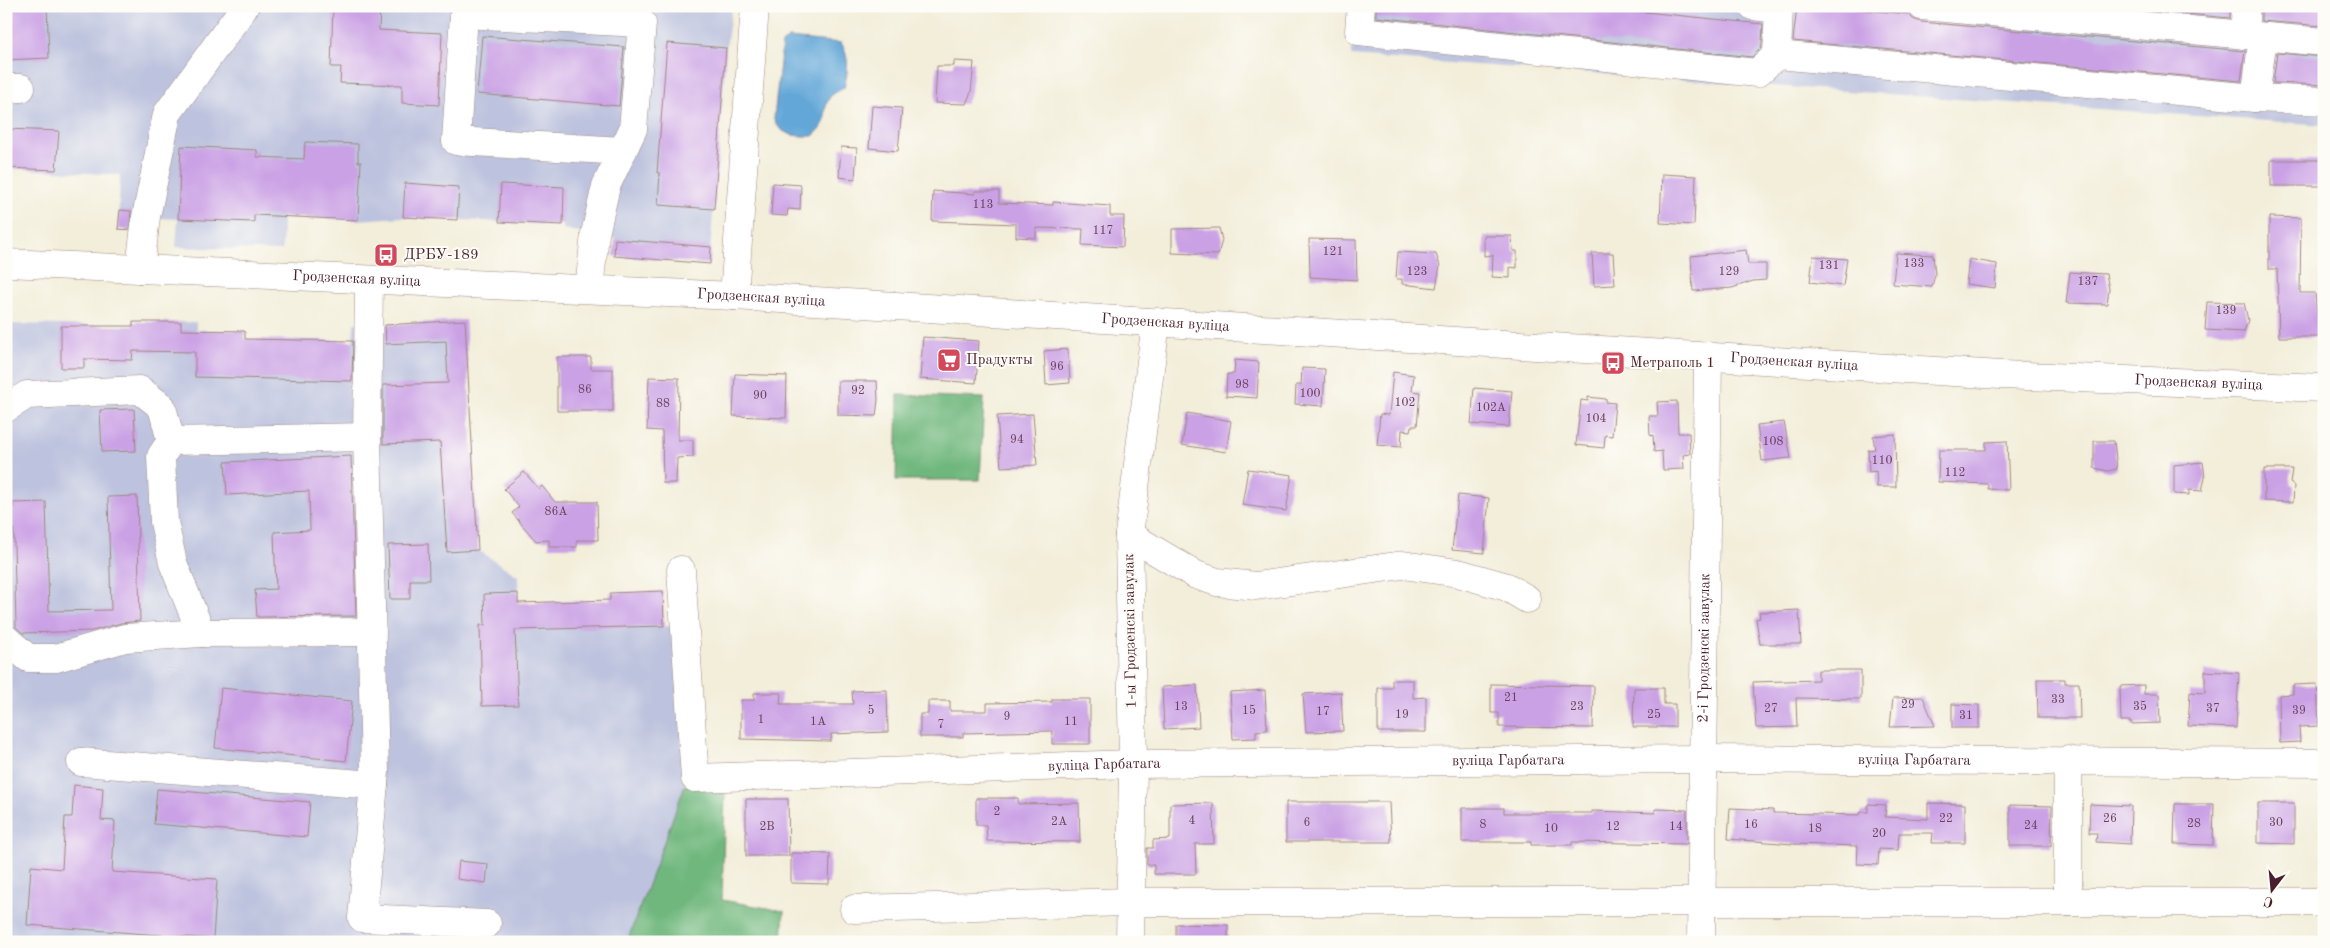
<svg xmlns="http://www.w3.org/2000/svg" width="2330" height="948" font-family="'Old Standard TT',serif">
  <rect width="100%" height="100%" fill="#fdfcf7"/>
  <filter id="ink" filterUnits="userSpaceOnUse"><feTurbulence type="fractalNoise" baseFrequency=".02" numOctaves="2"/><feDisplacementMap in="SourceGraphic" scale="10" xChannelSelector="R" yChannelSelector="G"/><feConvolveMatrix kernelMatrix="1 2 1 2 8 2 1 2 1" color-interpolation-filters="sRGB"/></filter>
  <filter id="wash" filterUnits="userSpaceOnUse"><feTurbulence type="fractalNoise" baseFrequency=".0096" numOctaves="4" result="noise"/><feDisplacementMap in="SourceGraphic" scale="20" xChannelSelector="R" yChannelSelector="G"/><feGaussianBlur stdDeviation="1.12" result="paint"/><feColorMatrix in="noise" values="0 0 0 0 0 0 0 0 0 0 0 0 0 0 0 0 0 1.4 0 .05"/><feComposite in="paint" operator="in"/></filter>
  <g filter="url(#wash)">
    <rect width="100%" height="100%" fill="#f3eeda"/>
    <g fill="#bdc3de">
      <polygon points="6,6 732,6 726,48 709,264 614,256 615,239 563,229 563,225 403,217 358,220 283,217 282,251 176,247 178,219 139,217 137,231 118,229 120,175 6,168"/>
      <polygon points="1354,6 2324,6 2324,125 1351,56"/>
      <polygon points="465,320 478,550 518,576 519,625 529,629 676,626 685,785 627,942 6,942 6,324 133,326 133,322 196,322 196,330 245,331 245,339 353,341 354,323 385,325"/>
    </g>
    <g fill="#6fb77d" stroke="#5c6b54">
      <polygon points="898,395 984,398 980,480 896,480"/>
      <polygon points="685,785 725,793 722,900 784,911 782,942 627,942"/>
    </g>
    <path fill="#63a7d8" stroke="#566382" d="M788 38 841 43C850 58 848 71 844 88 838 91 831 94 828 100 821 117 832 119 813 136 796 136 782 137 774 119L782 44Z"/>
    <g id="blocks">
      <g fill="#caa1e5">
        <polygon points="6,6 47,6 49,58 6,60"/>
        <polygon points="333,6 380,6 379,30 442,33 439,105 402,103 402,85 340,83 341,67 331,67"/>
        <polygon points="1376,6 1586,6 1763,24 1762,43 1761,48 1752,57 1376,17"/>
        <polygon points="1797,6 1822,6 1909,14 1913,19 1921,22 2245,51 2241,81 1793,41"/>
        <polygon points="2100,6 2230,6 2230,18"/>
        <polygon points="2261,6 2324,6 2324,26 2261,21"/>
        <polygon points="482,36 624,47 619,106 477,94"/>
        <polygon points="667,43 726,48 714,209 658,205 660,173 657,173"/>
        <polygon points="2277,53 2324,57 2324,85 2273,83"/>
        <polygon points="954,61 974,62 971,92 966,104 935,103 937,66 954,66"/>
        <polygon points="872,106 902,108 898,151 869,148"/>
        <polygon points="6,129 59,131 56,170 6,168"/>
        <polygon points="305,142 358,144 358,162 361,162 358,220 254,215 254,222 178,219 181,146 257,150 257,157 304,159"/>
        <polygon points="841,147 857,148 855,179 839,177"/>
        <rect x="2271" y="160" width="53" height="26"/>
        <polygon points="1662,174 1696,176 1694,225 1660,223"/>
        <polygon points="405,183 459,187 457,220 403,217"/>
        <polygon points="773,183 801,185 800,210 788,209 787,216 771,215"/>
        <polygon points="501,184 564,187 563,225 499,222"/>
        <polygon points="933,191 975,194 975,191 999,191 999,203 1053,205 1053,202 1110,206 1110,216 1124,216 1123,247 1082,245 1083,229 1036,228 1036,238 1016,237 1016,224 932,221"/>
        <polygon points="120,210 131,211 129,230 118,229"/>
        <polygon points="2269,217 2301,218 2300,293 2315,293 2319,337 2279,337 2277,269 2269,269"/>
        <polygon points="1219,228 1222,240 1218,255 1172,253 1172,229"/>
        <polygon points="1484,236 1512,236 1513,251 1517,251 1517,268 1510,267 1510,278 1492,277 1493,255 1484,256"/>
        <polygon points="615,239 711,247 710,264 614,256"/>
        <polygon points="1309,239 1356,240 1357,280 1310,277"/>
        <polygon points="1746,250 1748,264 1766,264 1766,280 1753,281 1732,288 1693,291 1691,256"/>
        <polygon points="1398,252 1436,254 1440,266 1436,288 1402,284 1402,279 1396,279"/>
        <polygon points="1592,253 1613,253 1615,285 1594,286"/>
        <polygon points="1896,253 1933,255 1935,274 1932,287 1893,284"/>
        <polygon points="1813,256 1847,259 1843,286 1810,282"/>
        <polygon points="1969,259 1997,264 1995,288 1966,284"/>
        <polygon points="2070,272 2106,274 2109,289 2107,304 2066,303"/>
        <polygon points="2207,302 2244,303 2248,320 2244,332 2205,330"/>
        <polygon points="465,320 478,550 447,552 440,442 383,444 383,385 448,383 446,341 386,344 385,325"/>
        <polygon points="133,322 181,322 181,330 245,331 245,339 353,341 352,381 195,377 195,352 133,351 132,360 84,359 84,368 61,368 61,326 133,326"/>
        <polygon points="923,337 979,341 976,383 920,379"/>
        <polygon points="1068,349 1070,383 1046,385 1044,351"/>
        <polygon points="557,357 591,357 591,369 613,369 613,411 557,411"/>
        <polygon points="1235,360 1259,362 1257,398 1226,396 1227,374 1234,374"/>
        <polygon points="1302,368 1325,369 1323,406 1295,404 1296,385 1301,385"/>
        <polygon points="1393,372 1414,375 1412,391 1420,392 1417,426 1411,426 1410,431 1402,430 1401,447 1377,445 1380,414 1389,415"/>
        <polygon points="735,374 787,376 786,418 733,416"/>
        <polygon points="649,377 679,378 678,440 693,440 693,457 677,458 676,483 663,483 662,431 647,430"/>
        <polygon points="838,381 877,381 878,400 876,416 838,415"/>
        <polygon points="1474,388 1512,391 1509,427 1471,424"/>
        <polygon points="1588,397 1606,399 1606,402 1615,403 1612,436 1605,435 1604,448 1576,445 1581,400 1588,401"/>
        <polygon points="1677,401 1678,433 1689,433 1690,454 1683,455 1684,469 1663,470 1662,451 1654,452 1653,435 1650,436 1649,416 1658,416 1657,402"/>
        <polygon points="134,409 136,451 102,452 100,410"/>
        <polygon points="1187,413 1231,421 1226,452 1182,445"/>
        <polygon points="1033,414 1037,465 1001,467 997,416"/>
        <polygon points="1784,422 1791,458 1762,461 1757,425"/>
        <polygon points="1895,434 1896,487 1877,487 1876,471 1869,472 1868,450 1875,449 1873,436"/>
        <polygon points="2007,441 2009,490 1988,489 1988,484 1938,482 1939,450 1986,450 1986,442"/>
        <polygon points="2094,441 2114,441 2117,469 2108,471 2094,468"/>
        <polygon points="351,456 356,616 257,617 255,590 276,589 274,532 310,530 309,491 227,495 225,462"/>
        <polygon points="2203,462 2205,477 2202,491 2189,490 2189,495 2174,494 2174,465"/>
        <polygon points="1248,469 1292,475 1286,511 1242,505"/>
        <polygon points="2264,469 2292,469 2290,483 2294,486 2293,502 2264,501"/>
        <polygon points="524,472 539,489 542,486 555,502 597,502 598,540 577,540 577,547 549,547 549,540 536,541 512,513 519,507 504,489"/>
        <polygon points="1458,495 1489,498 1484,553 1452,550"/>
        <polygon points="137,496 140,621 121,623 92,631 23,633 16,627 13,503 46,502 49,611 111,610 108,497"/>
        <polygon points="428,544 429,580 410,580 410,599 390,599 388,545"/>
        <polygon points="663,591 664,626 515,630 518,705 482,706 480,625 485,625 484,594 518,593 518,603 610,600 610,593"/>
        <polygon points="1799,610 1801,644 1760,644 1756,619 1760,618 1759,612"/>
        <polygon points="1818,670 1861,670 1861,699 1796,698 1797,727 1756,728 1753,682 1818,680"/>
        <polygon points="2205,671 2239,673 2236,728 2188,726 2190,692 2205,693"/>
        <polygon points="2037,679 2065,679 2065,683 2079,683 2080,718 2038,718"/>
        <polygon points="1392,680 1413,680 1413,698 1426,697 1426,732 1378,732 1378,688 1392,688"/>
        <polygon points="1491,684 1594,686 1593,728 1499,727 1499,713 1491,713"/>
        <polygon points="2317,684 2319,726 2299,727 2300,742 2280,743 2279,695 2293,694 2293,685"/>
        <polygon points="1197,685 1199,727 1164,729 1162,687"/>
        <polygon points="2144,685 2144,694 2159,694 2160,723 2131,724 2131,721 2121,721 2120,686"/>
        <polygon points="221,688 352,701 346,761 215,748"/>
        <polygon points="1634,688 1664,688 1664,704 1675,704 1675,727 1633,727"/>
        <polygon points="887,690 888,732 831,734 831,741 741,739 741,700 754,700 754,693 781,693 780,704 853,704 852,691"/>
        <polygon points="1265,690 1267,730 1256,731 1256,738 1233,739 1230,692"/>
        <polygon points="1341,692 1343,731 1306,732 1303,694"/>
        <polygon points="1923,697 1935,726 1890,727 1893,698"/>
        <polygon points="1052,699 1090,699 1090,744 1052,744 1052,731 963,733 963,737 920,737 920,714 928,714 928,701 950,701 950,711 987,711 987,703 1052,702"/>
        <polygon points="1952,704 1979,705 1979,728 1952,728"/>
        <polygon points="74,785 103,788 101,820 115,821 112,872 217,879 213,939 27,925 31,866 62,869 65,817 72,817"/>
        <polygon points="157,789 310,802 307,837 154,824"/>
        <polygon points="976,798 1018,798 1018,804 1079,803 1080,842 987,841 986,825 976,825"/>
        <polygon points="746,799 788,799 789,856 746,856"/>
        <polygon points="1286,802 1389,802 1391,842 1286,842"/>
        <polygon points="1213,803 1214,844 1195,844 1196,874 1154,874 1154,865 1147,865 1147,848 1153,848 1153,840 1170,839 1170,804"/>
        <polygon points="1928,803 1965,804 1965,843 1932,843 1933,833 1899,833 1898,850 1879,849 1878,865 1857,864 1858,846 1793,844 1728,839 1730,808 1773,810 1773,813 1860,815 1861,812 1868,812 1868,804 1886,805 1885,817 1928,819"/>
        <polygon points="2258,803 2294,803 2294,844 2258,843"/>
        <polygon points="2090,804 2131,806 2130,844 2096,842 2097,833 2089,833"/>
        <polygon points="2175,804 2214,804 2213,845 2174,844"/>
        <polygon points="2010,805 2052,806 2051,846 2010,846"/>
        <polygon points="1462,808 1504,808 1504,813 1592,813 1592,811 1655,813 1655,809 1687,810 1687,844 1572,842 1572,845 1531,845 1531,842 1462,842"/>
        <polygon points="791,853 830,854 829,884 791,883"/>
        <polygon points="459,861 488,864 486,883 457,879"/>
        <polygon points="1176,924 1228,925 1228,942 1176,942"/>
      </g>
    </g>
  </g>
  <g filter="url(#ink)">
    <use href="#blocks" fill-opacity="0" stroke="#9e8682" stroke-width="1"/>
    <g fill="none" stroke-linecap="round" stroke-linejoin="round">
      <g stroke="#9e8682" stroke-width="29">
        <g id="minor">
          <polyline points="1361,6 1359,31 1757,73 1777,55"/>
          <polyline points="1753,6 1779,9"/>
          <polyline points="1779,6 1777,55 2255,98 2324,101"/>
          <polyline points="1922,6 2324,42"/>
          <polyline points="2244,35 2246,6"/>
          <polyline points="6,88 21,88"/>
          <polyline points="2255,98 2263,37"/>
          <path id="s1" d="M6 263 734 296 2001 375 2324 388"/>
          <polyline points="140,269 146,217 167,114 245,6"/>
          <polyline points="369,280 367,437 375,772 362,918 487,924"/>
          <polyline points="589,289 595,234 606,186 633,129 642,23 464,14 456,141 623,151"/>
          <polyline points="734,296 755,6"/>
          <polyline points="6,408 27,395 140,390 162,407 171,441"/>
          <polyline points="367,437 171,441 161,456 164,522 173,563 201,633 372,632"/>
          <polyline points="1129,535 1196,575 1217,582 1256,586 1403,565 1458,573 1507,587 1527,599"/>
          <path id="s2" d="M681 570 695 778 1133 764 1702 759 2324 763"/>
          <polyline points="6,639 28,658 56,658 125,638 201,633"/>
          <polyline points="81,762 374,785"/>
          <polyline points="2068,902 2068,760"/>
          <polyline points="854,909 1131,902 2324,902"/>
          <polyline points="1130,942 1133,764 1129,535 1156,322"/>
          <path id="s3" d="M1701 942 1708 356"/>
        </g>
      </g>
      <use href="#minor" stroke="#fff" stroke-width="28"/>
    </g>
  </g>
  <defs>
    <g id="bus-square" transform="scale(1.25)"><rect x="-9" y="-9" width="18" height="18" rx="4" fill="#d1495b" stroke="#fdfcf7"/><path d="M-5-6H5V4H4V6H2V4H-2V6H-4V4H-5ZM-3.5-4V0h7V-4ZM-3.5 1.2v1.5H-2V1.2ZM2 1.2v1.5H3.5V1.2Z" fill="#fff"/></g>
    <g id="supermarket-square" transform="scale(1.25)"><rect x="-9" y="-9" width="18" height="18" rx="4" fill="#d1495b" stroke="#fdfcf7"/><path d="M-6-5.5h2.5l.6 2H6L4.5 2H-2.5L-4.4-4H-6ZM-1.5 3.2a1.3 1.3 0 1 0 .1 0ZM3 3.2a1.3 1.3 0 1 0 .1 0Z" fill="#fff"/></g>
  </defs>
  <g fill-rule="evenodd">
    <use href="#bus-square" x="386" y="255"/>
    <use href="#supermarket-square" x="949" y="360"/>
    <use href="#bus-square" x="1613" y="363"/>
  </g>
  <g text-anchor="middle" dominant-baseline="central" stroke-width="4" stroke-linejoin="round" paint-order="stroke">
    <g font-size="12" fill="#6a405a">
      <text x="983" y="205">113</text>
      <text x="1103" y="231">117</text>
      <text x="1333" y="252">121</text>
      <text x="1914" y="264">133</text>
      <text x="1829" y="266">131</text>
      <text x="1417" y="272">123</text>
      <text x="1729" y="272">129</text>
      <text x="2088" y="282">137</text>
      <text x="2226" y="311">139</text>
      <text x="1057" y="367">96</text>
      <text x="1242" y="385">98</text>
      <text x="585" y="390">86</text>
      <text x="858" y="391">92</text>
      <text x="1310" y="394">100</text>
      <text x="760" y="396">90</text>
      <text x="1405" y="403">102</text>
      <text x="663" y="404">88</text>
      <text x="1491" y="408">102А</text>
      <text x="1596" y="419">104</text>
      <text x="1017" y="440">94</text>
      <text x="1773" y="442">108</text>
      <text x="1882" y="461">110</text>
      <text x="1955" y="473">112</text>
      <text x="556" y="512">86A</text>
      <text x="1511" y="698">21</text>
      <text x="2058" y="700">33</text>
      <text x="1908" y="705">29</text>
      <text x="1181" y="707">13</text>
      <text x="1577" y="707">23</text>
      <text x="2140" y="707">35</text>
      <text x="1771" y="709">27</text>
      <text x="2213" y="709">37</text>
      <text x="871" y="711">5</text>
      <text x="1249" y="711">15</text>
      <text x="2299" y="711">39</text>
      <text x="1323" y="712">17</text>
      <text x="1402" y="715">19</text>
      <text x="1654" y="715">25</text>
      <text x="1966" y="716">31</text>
      <text x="1007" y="717">9</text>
      <text x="761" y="720">1</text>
      <text x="818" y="722">1А</text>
      <text x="1071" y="722">11</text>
      <text x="941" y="725">7</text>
      <text x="997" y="812">2</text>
      <text x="1946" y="819">22</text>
      <text x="2110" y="819">26</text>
      <text x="1192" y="821">4</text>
      <text x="1059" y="822">2А</text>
      <text x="1307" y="823">6</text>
      <text x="2276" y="823">30</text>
      <text x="2194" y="824">28</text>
      <text x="1483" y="825">8</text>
      <text x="1751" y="825">16</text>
      <text x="2031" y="826">24</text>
      <text x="767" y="827">2В</text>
      <text x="1613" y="827">12</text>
      <text x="1676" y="827">14</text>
      <text x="1551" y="829">10</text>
      <text x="1815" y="829">18</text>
      <text x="1879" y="834">20</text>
    </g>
    <g font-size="15" fill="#4a1f2b" stroke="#fdfcf7" text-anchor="start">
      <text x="404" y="255">ДРБУ-189</text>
      <text x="966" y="360">Прадукты</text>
      <text x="1630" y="363">Метраполь 1</text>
    </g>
    <g font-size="15" fill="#4a1f2b" stroke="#fdfcf7">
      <text stroke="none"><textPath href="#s1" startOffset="351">Гродзенская вуліца</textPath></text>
      <text stroke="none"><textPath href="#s1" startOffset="756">Гродзенская вуліца</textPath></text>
      <text stroke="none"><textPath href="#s1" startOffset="1161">Гродзенская вуліца</textPath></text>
      <text stroke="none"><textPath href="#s1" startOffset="1791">Гродзенская вуліца</textPath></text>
      <text stroke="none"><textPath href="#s1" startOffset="2196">Гродзенская вуліца</textPath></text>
      <text transform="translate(1131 631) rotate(-91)">1-ы Гродзенскі завулак</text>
      <text stroke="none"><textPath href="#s3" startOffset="294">2-і Гродзенскі завулак</textPath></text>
      <text stroke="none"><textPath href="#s2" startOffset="1428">вуліца Гарбатага</textPath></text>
      <text stroke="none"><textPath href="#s2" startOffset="1022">вуліца Гарбатага</textPath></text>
      <text stroke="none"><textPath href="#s2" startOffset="618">вуліца Гарбатага</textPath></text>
    </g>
  </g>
  <rect width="2330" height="948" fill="none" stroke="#fdfcf7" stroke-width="25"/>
  <g transform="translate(2272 890) rotate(196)" stroke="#fdfcf7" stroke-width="4" paint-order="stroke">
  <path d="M0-4L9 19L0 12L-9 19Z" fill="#4a1f2b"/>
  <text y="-8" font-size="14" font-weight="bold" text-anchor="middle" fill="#4a1f2b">С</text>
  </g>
</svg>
